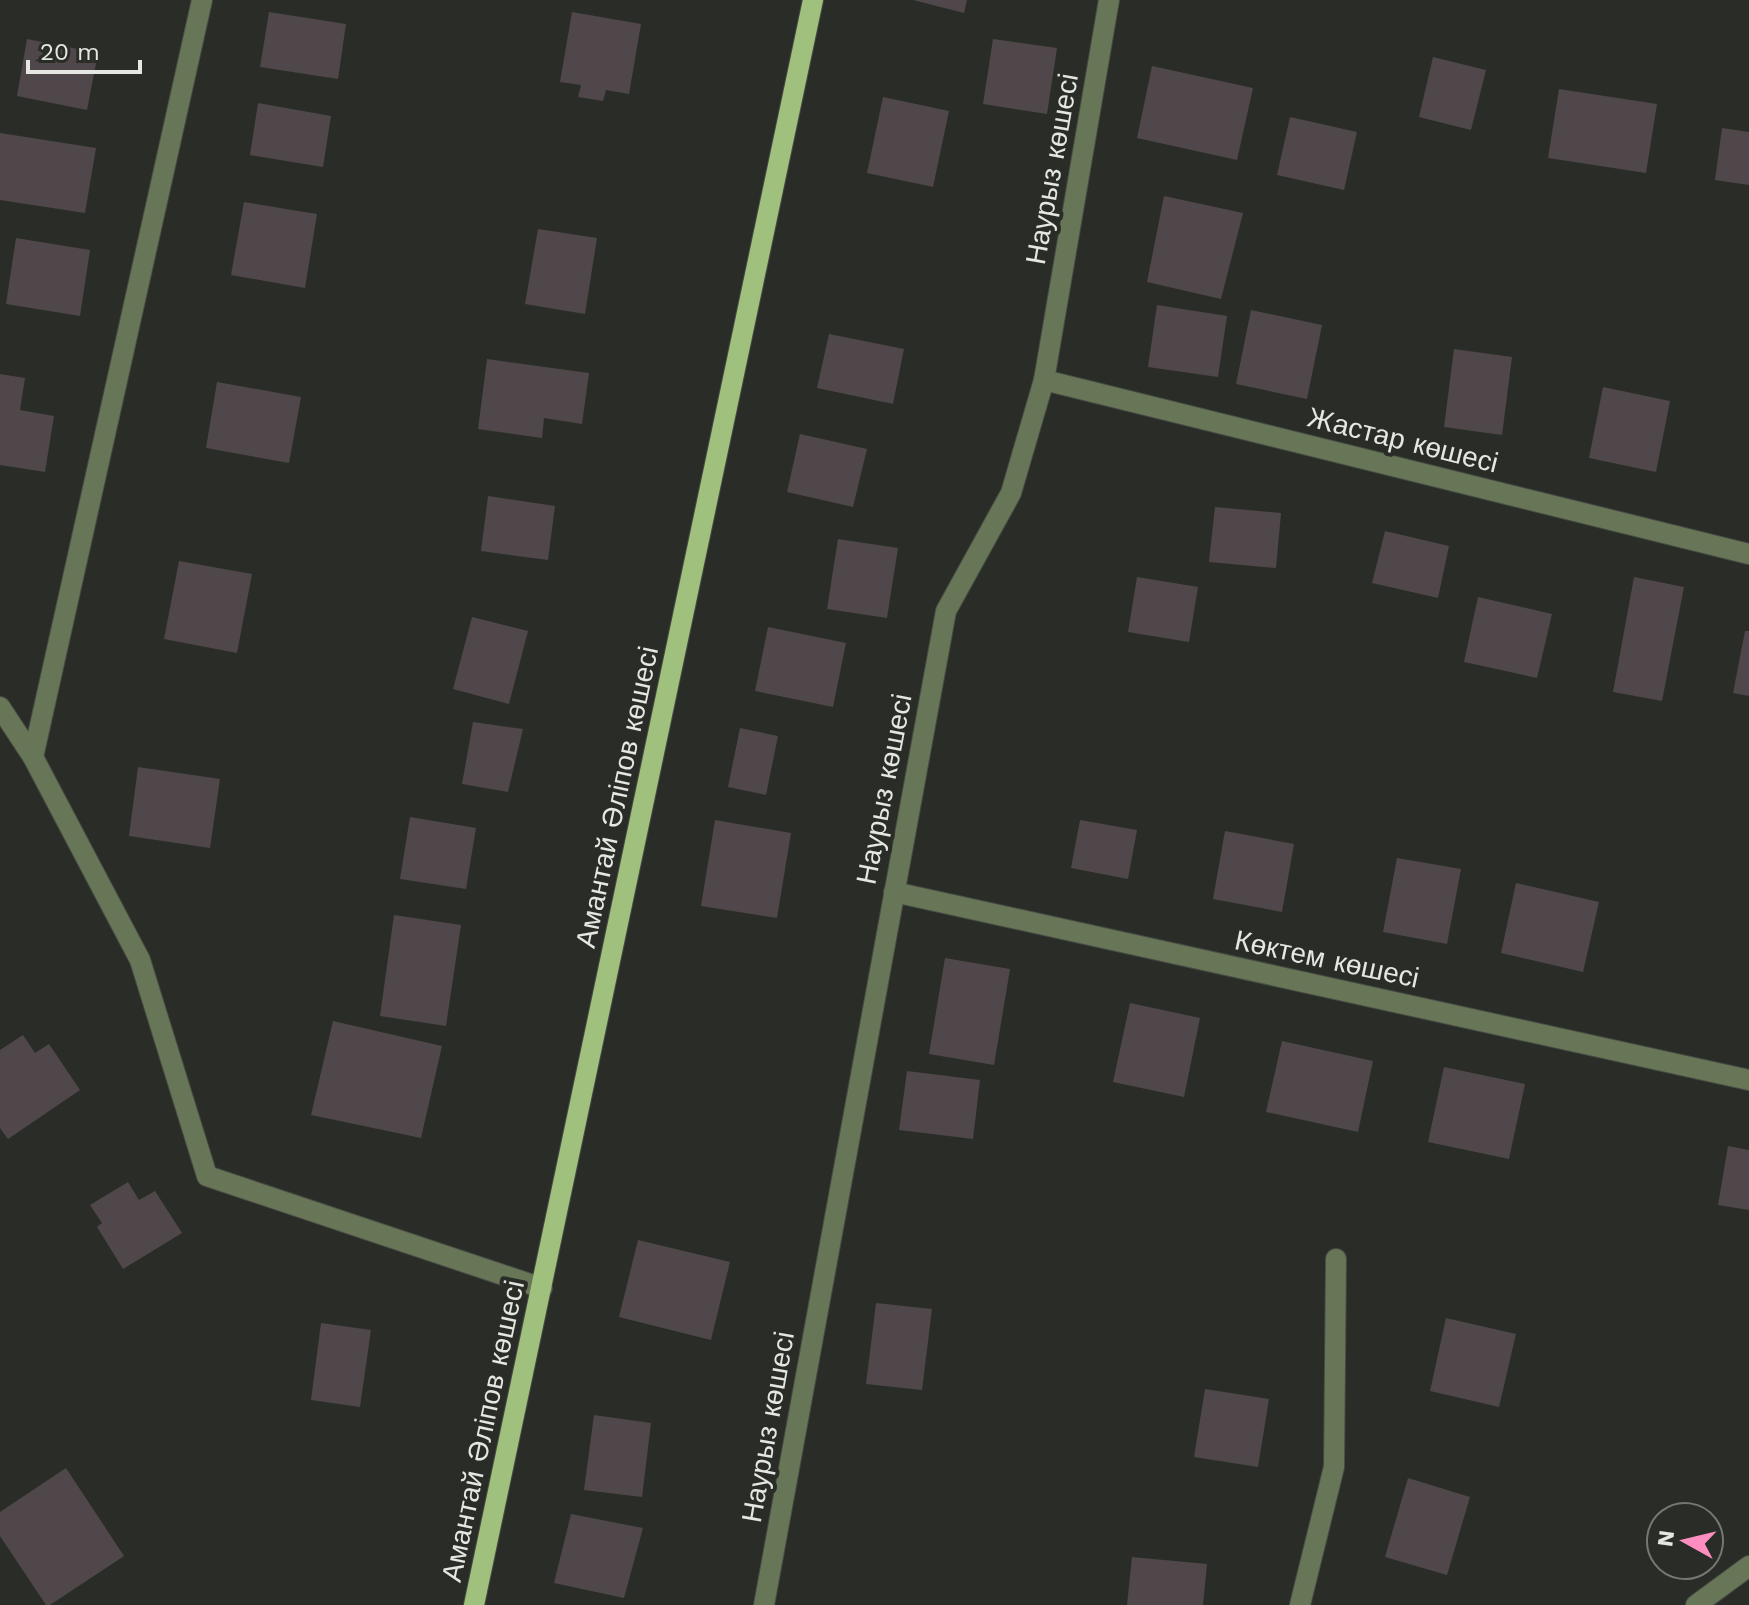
<svg xmlns="http://www.w3.org/2000/svg" width="1749" height="1605" font-family="'Work Sans',sans-serif">
  <rect width="100%" height="100%" fill="#2a2d27"/>
  <g fill="#4f474a">
    <polygon points="913,0 967,0 964,13"/>
    <polygon points="269,12 346,24 338,79 260,67"/>
    <polygon points="572,12 641,24 629,94 606,90 603,101 578,97 581,85 560,82"/>
    <polygon points="27,39 98,53 87,110 17,96"/>
    <polygon points="993,39 1057,48 1047,114 983,104"/>
    <polygon points="1433,57 1486,70 1471,130 1419,117"/>
    <polygon points="1152,66 1253,88 1237,160 1137,138"/>
    <polygon points="1559,89 1657,104 1646,173 1548,158"/>
    <polygon points="883,97 949,111 933,187 867,173"/>
    <polygon points="258,103 331,116 323,167 250,155"/>
    <polygon points="1290,117 1357,132 1344,190 1277,175"/>
    <polygon points="1722,128 1749,132 1749,185 1715,180"/>
    <polygon points="0,133 96,148 85,213 0,200"/>
    <polygon points="1164,196 1243,213 1221,299 1147,282"/>
    <polygon points="244,202 317,214 305,288 231,275"/>
    <polygon points="538,229 597,238 585,314 525,304"/>
    <polygon points="16,238 90,250 80,316 6,304"/>
    <polygon points="1157,305 1227,316 1218,377 1148,367"/>
    <polygon points="1251,310 1322,325 1307,399 1236,384"/>
    <polygon points="829,334 904,349 893,404 817,388"/>
    <polygon points="1454,349 1512,357 1502,435 1444,427"/>
    <polygon points="487,359 589,373 582,424 544,418 542,438 478,429"/>
    <polygon points="0,374 25,378 20,410 54,416 45,472 0,465"/>
    <polygon points="217,382 301,397 289,463 206,448"/>
    <polygon points="1603,387 1670,401 1656,472 1589,458"/>
    <polygon points="800,434 867,449 853,507 787,492"/>
    <polygon points="488,496 555,506 548,560 481,551"/>
    <polygon points="1215,507 1281,513 1276,568 1209,562"/>
    <polygon points="1385,531 1449,546 1438,598 1372,583"/>
    <polygon points="838,539 898,548 887,618 827,609"/>
    <polygon points="179,561 252,574 237,653 164,639"/>
    <polygon points="1137,577 1198,587 1189,642 1128,632"/>
    <polygon points="1634,577 1684,587 1662,701 1613,692"/>
    <polygon points="1478,597 1552,614 1537,678 1464,662"/>
    <polygon points="472,617 528,631 509,704 453,689"/>
    <polygon points="768,627 846,643 833,707 755,691"/>
    <polygon points="1745,631 1749,631 1749,696 1733,693"/>
    <polygon points="473,722 523,729 508,792 462,784"/>
    <polygon points="740,728 778,736 766,795 728,787"/>
    <polygon points="138,767 220,779 210,848 129,836"/>
    <polygon points="410,817 476,828 466,889 400,879"/>
    <polygon points="715,820 791,833 777,918 701,906"/>
    <polygon points="1080,820 1137,830 1128,879 1071,868"/>
    <polygon points="1225,831 1294,844 1282,912 1213,899"/>
    <polygon points="1397,858 1461,869 1447,944 1383,932"/>
    <polygon points="1516,883 1599,902 1583,972 1501,953"/>
    <polygon points="394,915 461,925 446,1026 380,1016"/>
    <polygon points="945,958 1010,969 994,1065 929,1054"/>
    <polygon points="1130,1003 1200,1018 1184,1097 1113,1082"/>
    <polygon points="333,1021 442,1046 421,1138 311,1115"/>
    <polygon points="23,1035 35,1053 49,1044 80,1090 8,1139 0,1128 0,1050"/>
    <polygon points="1282,1041 1373,1061 1358,1132 1266,1112"/>
    <polygon points="1444,1067 1525,1084 1509,1159 1428,1142"/>
    <polygon points="907,1071 980,1080 973,1139 899,1130"/>
    <polygon points="1728,1146 1749,1150 1749,1210 1718,1205"/>
    <polygon points="128,1182 139,1200 155,1191 182,1233 123,1269 97,1227 102,1223 90,1205"/>
    <polygon points="638,1240 730,1262 711,1340 619,1317"/>
    <polygon points="876,1303 932,1309 922,1390 866,1384"/>
    <polygon points="1446,1318 1516,1334 1499,1407 1430,1391"/>
    <polygon points="321,1323 371,1330 360,1407 311,1400"/>
    <polygon points="1205,1389 1269,1399 1258,1467 1194,1457"/>
    <polygon points="594,1415 651,1423 642,1497 584,1490"/>
    <polygon points="66,1468 124,1556 50,1605 46,1605 0,1536 0,1512"/>
    <polygon points="1408,1478 1470,1497 1447,1575 1385,1557"/>
    <polygon points="571,1514 643,1528 624,1598 554,1583"/>
    <polygon points="1132,1557 1207,1564 1203,1605 1127,1605"/>
  </g>
  <g fill="none" stroke-linecap="round" stroke-linejoin="round">
    <g stroke="#484b45" stroke-width="22">
      <g id="minor">
        <polyline points="1044,380 1749,554"/>
        <polyline points="0,707 33,757 140,960 207,1176 542,1288"/>
        <polyline points="33,757 202,0"/>
        <polyline points="894,892 1749,1080"/>
        <polyline points="764,1605 946,611 1011,493 1044,380 1109,0"/>
        <polyline points="1300,1605 1334,1467 1336,1259"/>
        <polyline points="1696,1605 1749,1566"/>
      </g>
    </g>
    <g stroke="#484b45" stroke-width="22">
      <polyline id="major" points="474,1605 813,0"/>
    </g>
    <use href="#minor" stroke="#667656" stroke-width="20"/>
    <use href="#major" stroke="#a0c07d" stroke-width="20"/>
  </g>
  <g text-anchor="middle" dominant-baseline="central" stroke-width="8" stroke-linejoin="round" paint-order="stroke">
    <g font-size="28" fill="#e4e7e2" stroke="#2a2d27">
      <text transform="translate(1052 169) rotate(-80)">Наурыз көшесі</text>
      <text transform="translate(1403 440) rotate(14)">Жастар көшесі</text>
      <text transform="translate(884 789) rotate(-79)">Наурыз көшесі</text>
      <text transform="translate(617 797) rotate(-78)">Амантай Әліпов көшесі</text>
      <text transform="translate(1327 959) rotate(12)">Көктем көшесі</text>
      <text transform="translate(768 1427) rotate(-80)">Наурыз көшесі</text>
      <text transform="translate(483 1431) rotate(-78)">Амантай Әліпов көшесі</text>
    </g>
  </g>
  <g transform="translate(1685 1541) rotate(278)"><circle r="38" fill="#2a2d27" stroke="#747772" stroke-width="2"/>
  <path d="M0-6L14 30L0 20L-14 30Z" fill="#fd8ebf"/>
  <text y="-12" font-size="22" font-weight="bold" text-anchor="middle" fill="#e4e7e2">N</text>
  </g>
  <path d="M28 60v12h112v-12" fill="none" stroke="#e4e7e2" stroke-width="4"/>
  <text x="40" y="60" font-size="24" fill="#e4e7e2" stroke="#2a2d27" stroke-width="6" paint-order="stroke">20 m</text>
</svg>
